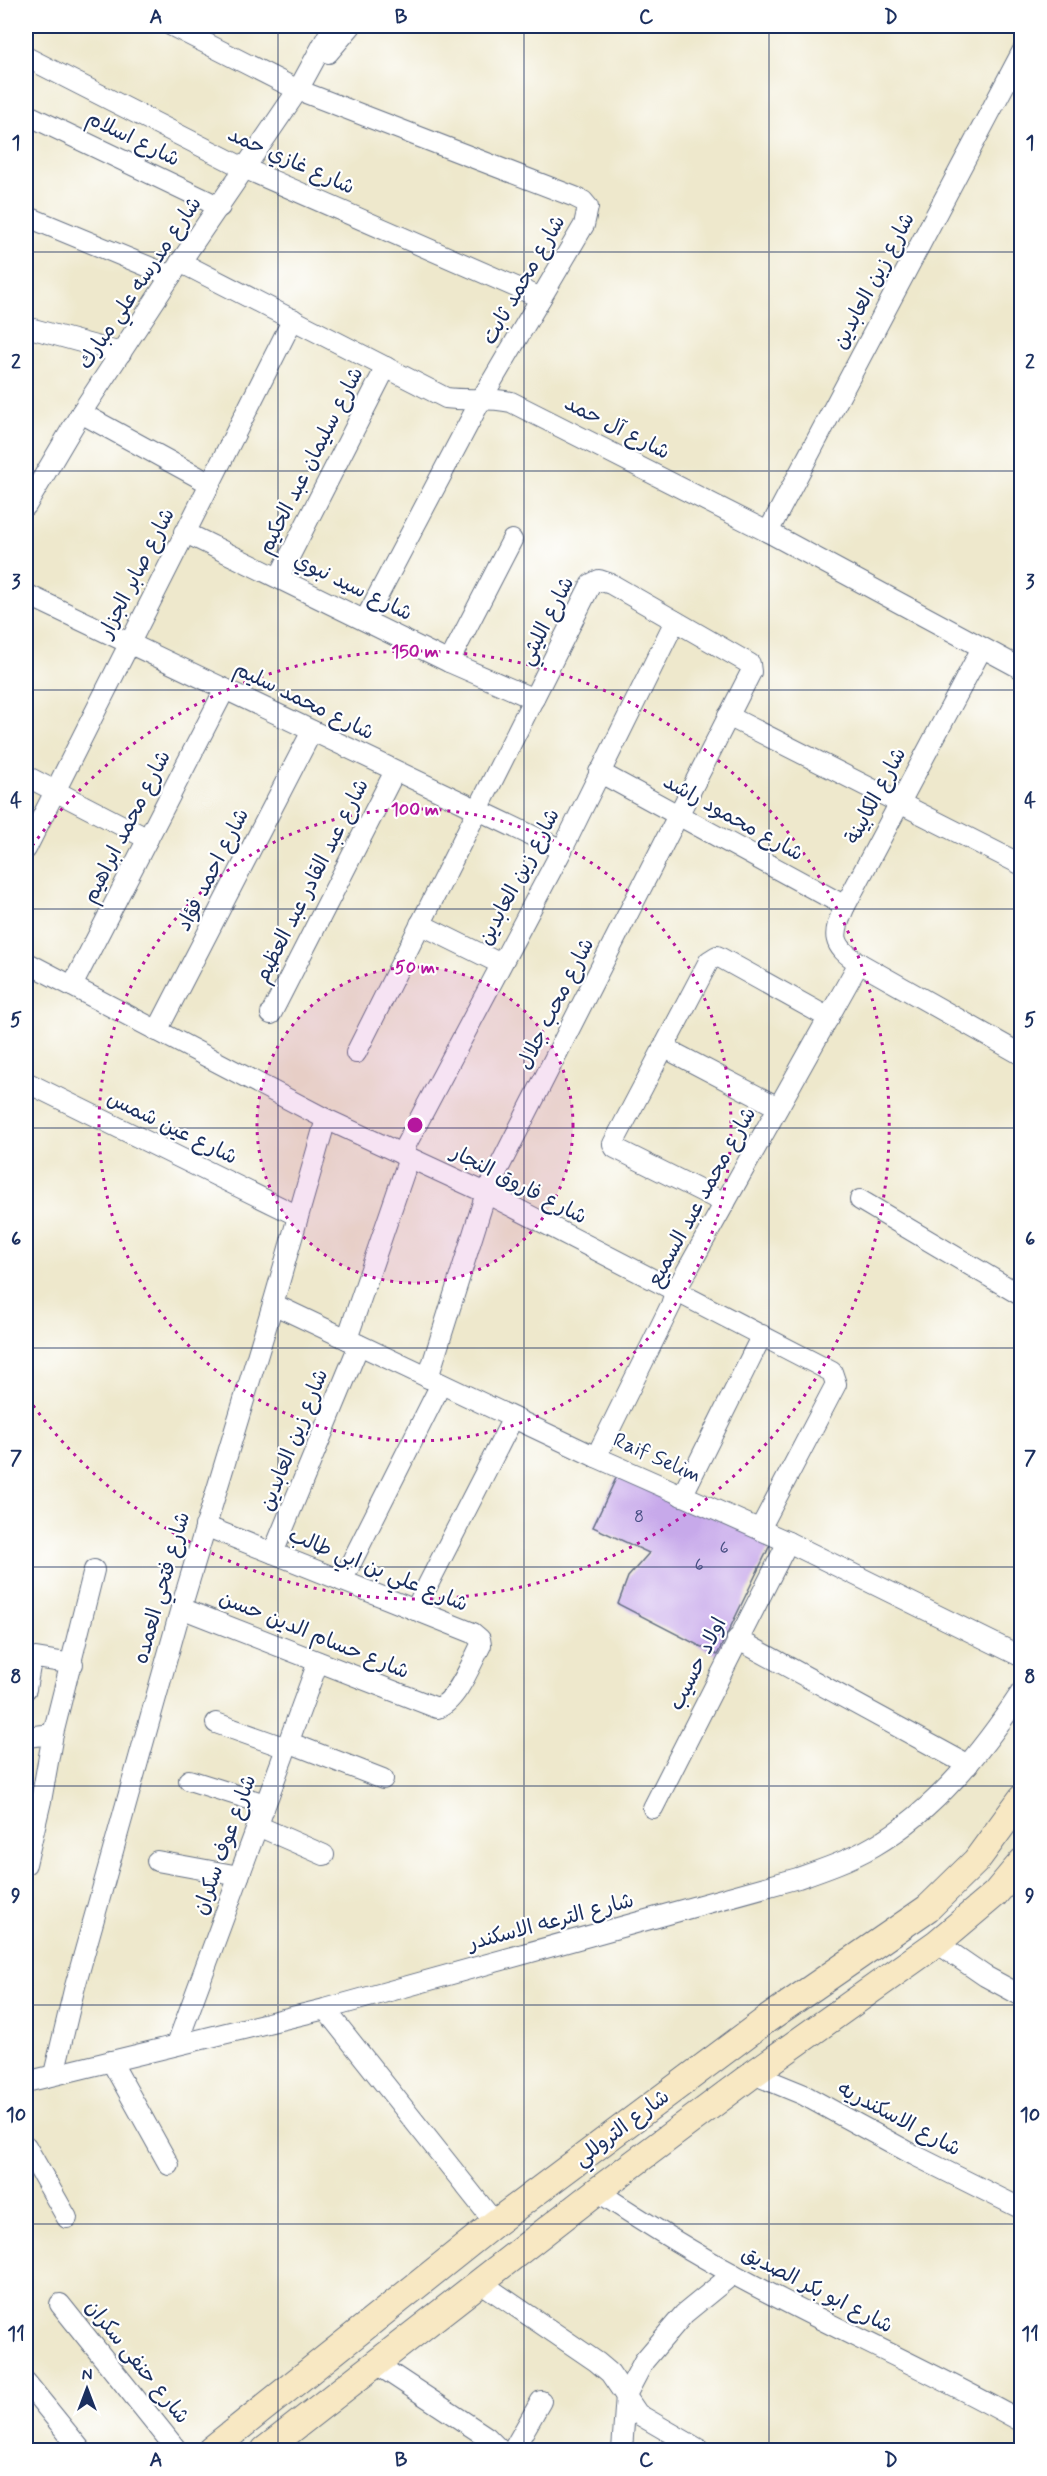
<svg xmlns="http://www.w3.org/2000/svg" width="1047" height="2476" font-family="Mynerve,'Playpen Sans Arabic',sans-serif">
  <rect width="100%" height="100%" fill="#fff"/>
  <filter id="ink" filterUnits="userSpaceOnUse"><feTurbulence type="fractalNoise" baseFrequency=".0167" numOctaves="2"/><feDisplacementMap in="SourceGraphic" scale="12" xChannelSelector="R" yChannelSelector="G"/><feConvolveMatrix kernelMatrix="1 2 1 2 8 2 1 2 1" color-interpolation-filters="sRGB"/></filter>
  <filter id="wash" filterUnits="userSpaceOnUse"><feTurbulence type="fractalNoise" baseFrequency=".008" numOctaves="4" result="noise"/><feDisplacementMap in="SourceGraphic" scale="24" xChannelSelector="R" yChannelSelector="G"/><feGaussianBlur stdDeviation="1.35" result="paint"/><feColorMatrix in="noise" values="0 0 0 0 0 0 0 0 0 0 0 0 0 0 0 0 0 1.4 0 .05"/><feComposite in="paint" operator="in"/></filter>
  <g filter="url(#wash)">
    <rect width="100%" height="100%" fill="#eee8cc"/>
    <g id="blocks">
      <polygon fill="#c7a9ea" points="619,1472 771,1543 717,1655 618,1604 628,1577 649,1553 593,1527"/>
    </g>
  </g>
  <g filter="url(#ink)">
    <use href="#blocks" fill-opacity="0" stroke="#657084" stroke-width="1.5"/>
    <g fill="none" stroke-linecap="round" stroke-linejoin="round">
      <g stroke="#657084" stroke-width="22">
        <g id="street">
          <polyline points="172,26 298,90 575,197 583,201 588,207 584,225 482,398 365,620"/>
          <polyline points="328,53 351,26"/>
          <polyline points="26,57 246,169 541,298"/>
          <polyline points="26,114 220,207"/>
          <polyline points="26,216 171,276"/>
          <path d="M180 262 446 398C468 401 489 397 511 402L768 532 1022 669"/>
          <polyline points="26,327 121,353"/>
          <polyline points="81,413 209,483"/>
          <polyline points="26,506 81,413 171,276 298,90 333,26"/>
          <polyline points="184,532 449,662 534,699"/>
          <polyline points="768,532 1022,52"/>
          <polyline points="279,577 386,367"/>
          <polyline points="26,594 562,850"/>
          <path d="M982 648 845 906C832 935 831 945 859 963L1022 1055"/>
          <polyline points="449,662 512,540"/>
          <polyline points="728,716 1022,865"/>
          <polyline points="599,772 845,906"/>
          <polyline points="26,776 148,839"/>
          <polyline points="26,849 293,319"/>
          <polyline points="420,924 501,964"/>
          <polyline points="26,962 326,1119 486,1193 832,1372 836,1384 760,1529"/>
          <polyline points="72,986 225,689"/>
          <polyline points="271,1014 395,771"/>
          <polyline points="157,1031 312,731"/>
          <polyline points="663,1047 778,1107"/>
          <polyline points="356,1053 591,584 599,580 611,584 750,664 751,672 486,1193 428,1378"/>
          <polyline points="26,1082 298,1216"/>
          <polyline points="401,1154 562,850 675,621"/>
          <polyline points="860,1200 1022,1296"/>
          <polyline points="725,1203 615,1148 613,1144 709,961 717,956 721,958 829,1018"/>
          <polyline points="273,1304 596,1457 788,1542 1022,1657"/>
          <polyline points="347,1339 409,1158"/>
          <polyline points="596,1457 671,1305 675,1292 859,963"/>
          <polyline points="682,1496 762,1335"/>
          <polyline points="273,1553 359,1345"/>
          <polyline points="342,1581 441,1384"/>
          <path d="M181 1608 437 1708C456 1703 472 1662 481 1645L480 1639 473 1633 205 1526"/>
          <polyline points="415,1610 513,1418"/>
          <polyline points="737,1639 968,1765"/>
          <polyline points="26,1689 30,1666 36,1658 73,1664"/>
          <polyline points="216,1723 286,1748"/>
          <polyline points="26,1737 53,1734"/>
          <polyline points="288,1742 383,1779"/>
          <polyline points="189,1780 265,1804"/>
          <polyline points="653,1808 788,1542"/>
          <polyline points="258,1826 324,1855"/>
          <polyline points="157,1861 239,1876"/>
          <polyline points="26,1864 41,1801 53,1734 94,1570"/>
          <polyline points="937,1943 985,1976 1022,1996"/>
          <polyline points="325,2009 495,2223"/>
          <polyline points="177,2044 318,1662"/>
          <polyline points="111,2061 169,2165"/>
          <polyline points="54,2074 74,1990 181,1608 273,1304 326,1119"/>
          <polyline points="753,2074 802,2094 914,2155 1022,2209"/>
          <path d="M26 2082 325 2009 798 1878C824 1869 850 1860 874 1846 936 1810 983 1750 1022 1691"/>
          <polyline points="26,2146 67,2218"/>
          <path d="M597 2191C641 2220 686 2249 733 2274 828 2326 928 2369 1022 2422"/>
          <polyline points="480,2282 597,2362 610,2373 638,2414 700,2450"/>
          <polyline points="60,2304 177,2450"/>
          <polyline points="375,2363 487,2437 500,2450"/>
          <polyline points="26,2382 81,2450"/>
          <polyline points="513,2450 541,2401"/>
          <polyline points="622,2450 626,2395 644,2361 684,2314 733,2274"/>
        </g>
      </g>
      <g stroke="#657084" stroke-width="29">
        <g id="secondary">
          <polyline points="211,2450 495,2223 766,2020 928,1908 976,1861 1022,1798"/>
          <polyline points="265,2450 597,2191 753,2074 937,1943 995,1894 1022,1862"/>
        </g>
      </g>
      <use href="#street" stroke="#fff" stroke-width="20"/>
      <use href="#secondary" stroke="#f8e8c3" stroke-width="27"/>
    </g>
  </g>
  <path fill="none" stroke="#1b2f5e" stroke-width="1.5" stroke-opacity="0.55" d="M278 26V2450M524 26V2450M769 26V2450M26 252H1022M26 471H1022M26 690H1022M26 909H1022M26 1128H1022M26 1348H1022M26 1567H1022M26 1786H1022M26 2005H1022M26 2224H1022"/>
  <circle cx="415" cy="1125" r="158" fill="#b5179e" fill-opacity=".12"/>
  <g fill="none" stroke="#b5179e" stroke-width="3" stroke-dasharray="3 6">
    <circle cx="415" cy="1125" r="158"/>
    <circle cx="415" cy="1125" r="316"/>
    <path d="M27 853A474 474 0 1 1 27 1397"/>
  </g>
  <g text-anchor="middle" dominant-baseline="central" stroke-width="4.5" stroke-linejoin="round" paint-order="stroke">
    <g font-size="18" fill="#464e81">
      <text x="639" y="1517">8</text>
      <text x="724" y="1548">6</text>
      <text x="699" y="1565">6</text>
    </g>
    <g font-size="21" fill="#1b2f5e" stroke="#fff">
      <text transform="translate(133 139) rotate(26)">شارع اسلام</text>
      <text transform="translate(291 161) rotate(24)">شارع غازي حمد</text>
      <text transform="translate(524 280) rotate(-60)">شارع محمد ثابت</text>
      <text transform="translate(874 281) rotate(-62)">شارع زين العابدين</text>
      <text transform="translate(140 283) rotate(-56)">شارع مدرسه علي مبارك</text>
      <text transform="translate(617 428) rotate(27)">شارع آل حمد</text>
      <text transform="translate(311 461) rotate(-63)">شارع سليمان عبد الحكيم</text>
      <text transform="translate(137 573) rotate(-63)">شارع صابر الجزار</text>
      <text transform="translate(353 587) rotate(26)">شارع سيد نبوي</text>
      <text transform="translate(547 621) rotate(-63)">شارع الليثي</text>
      <text transform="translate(304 701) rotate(26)">شارع محمد سليم</text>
      <text transform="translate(876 796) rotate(-62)">شارع الكابينة</text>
      <text transform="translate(733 818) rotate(29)">شارع محمود راشد</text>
      <text transform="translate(127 827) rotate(-63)">شارع محمد ابراهيم</text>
      <text transform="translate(213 870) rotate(-63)">شارع احمد فؤاد</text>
      <text transform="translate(519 877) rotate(-62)">شارع زين العابدين</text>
      <text transform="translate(312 881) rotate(-63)">شارع عبد القادر عبد العظيم</text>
      <text transform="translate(556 1004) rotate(-63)">شارع محب جلال</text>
      <text transform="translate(172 1128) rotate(26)">شارع عين شمس</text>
      <text transform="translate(519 1185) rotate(27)">شارع فاروق النجار</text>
      <text transform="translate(702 1197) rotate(-61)">شارع محمد عبد السميع</text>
      <text transform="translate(294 1440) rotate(-68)">شارع زين العابدين</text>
      <text transform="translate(657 1458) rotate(24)">Raif Selim</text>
      <text transform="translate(378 1570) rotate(22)">شارع علي بن ابي طالب</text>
      <text transform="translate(162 1588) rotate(-74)">شارع فتحي العمده</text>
      <text transform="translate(314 1635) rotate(22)">شارع حسام الدين حسن</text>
      <text transform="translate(698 1664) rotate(-63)">اولاد حسيب</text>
      <text transform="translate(225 1845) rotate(-70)">شارع عوف سكران</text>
      <text transform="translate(551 1922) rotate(-15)">شارع الترعه الاسكندر</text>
      <text transform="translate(899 2119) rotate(28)">شارع الاسكندريه</text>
      <text transform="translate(622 2128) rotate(-37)">شارع التروللي</text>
      <text transform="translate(817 2290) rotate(27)">شارع ابو بكر الصديق</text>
      <text transform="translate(137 2362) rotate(51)">شارع حنفى سكران</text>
    </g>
  </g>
  <circle cx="415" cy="1125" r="9" fill="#b5179e" stroke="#fff" stroke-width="3"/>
  <g font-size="18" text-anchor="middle" font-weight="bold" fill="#b5179e" stroke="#fff" stroke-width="4.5" stroke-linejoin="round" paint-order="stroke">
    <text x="415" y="657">150 m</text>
    <text x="415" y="815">100 m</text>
    <text x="415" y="973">50 m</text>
  </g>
  <rect width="1047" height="2476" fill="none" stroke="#fff" stroke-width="66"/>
  <g transform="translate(87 2389)" stroke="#ffffff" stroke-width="4.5" paint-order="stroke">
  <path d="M0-4.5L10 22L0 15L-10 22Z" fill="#1b2f5e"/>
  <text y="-9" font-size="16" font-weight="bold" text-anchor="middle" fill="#1b2f5e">N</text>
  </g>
  <rect x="33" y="33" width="981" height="2410" fill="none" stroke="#1b2f5e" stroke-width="2"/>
  <g font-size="20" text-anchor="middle" font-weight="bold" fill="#1b2f5e">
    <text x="156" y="23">A</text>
    <text x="401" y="23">B</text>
    <text x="646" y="23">C</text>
    <text x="891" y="23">D</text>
    <text x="16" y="149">1</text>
    <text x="1030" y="149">1</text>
    <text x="16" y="368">2</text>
    <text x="1030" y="368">2</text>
    <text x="16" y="588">3</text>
    <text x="1030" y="588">3</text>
    <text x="16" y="807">4</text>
    <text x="1030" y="807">4</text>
    <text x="16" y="1026">5</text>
    <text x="1030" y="1026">5</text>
    <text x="16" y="1245">6</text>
    <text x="1030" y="1245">6</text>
    <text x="16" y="1464">7</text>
    <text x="1030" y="1464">7</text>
    <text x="16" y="1683">8</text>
    <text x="1030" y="1683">8</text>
    <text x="16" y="1902">9</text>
    <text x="1030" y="1902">9</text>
    <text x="16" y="2121">10</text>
    <text x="1030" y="2121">10</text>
    <text x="16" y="2340">11</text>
    <text x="1030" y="2340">11</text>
    <text x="156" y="2466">A</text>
    <text x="401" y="2466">B</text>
    <text x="646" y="2466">C</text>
    <text x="891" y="2466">D</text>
  </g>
</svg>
